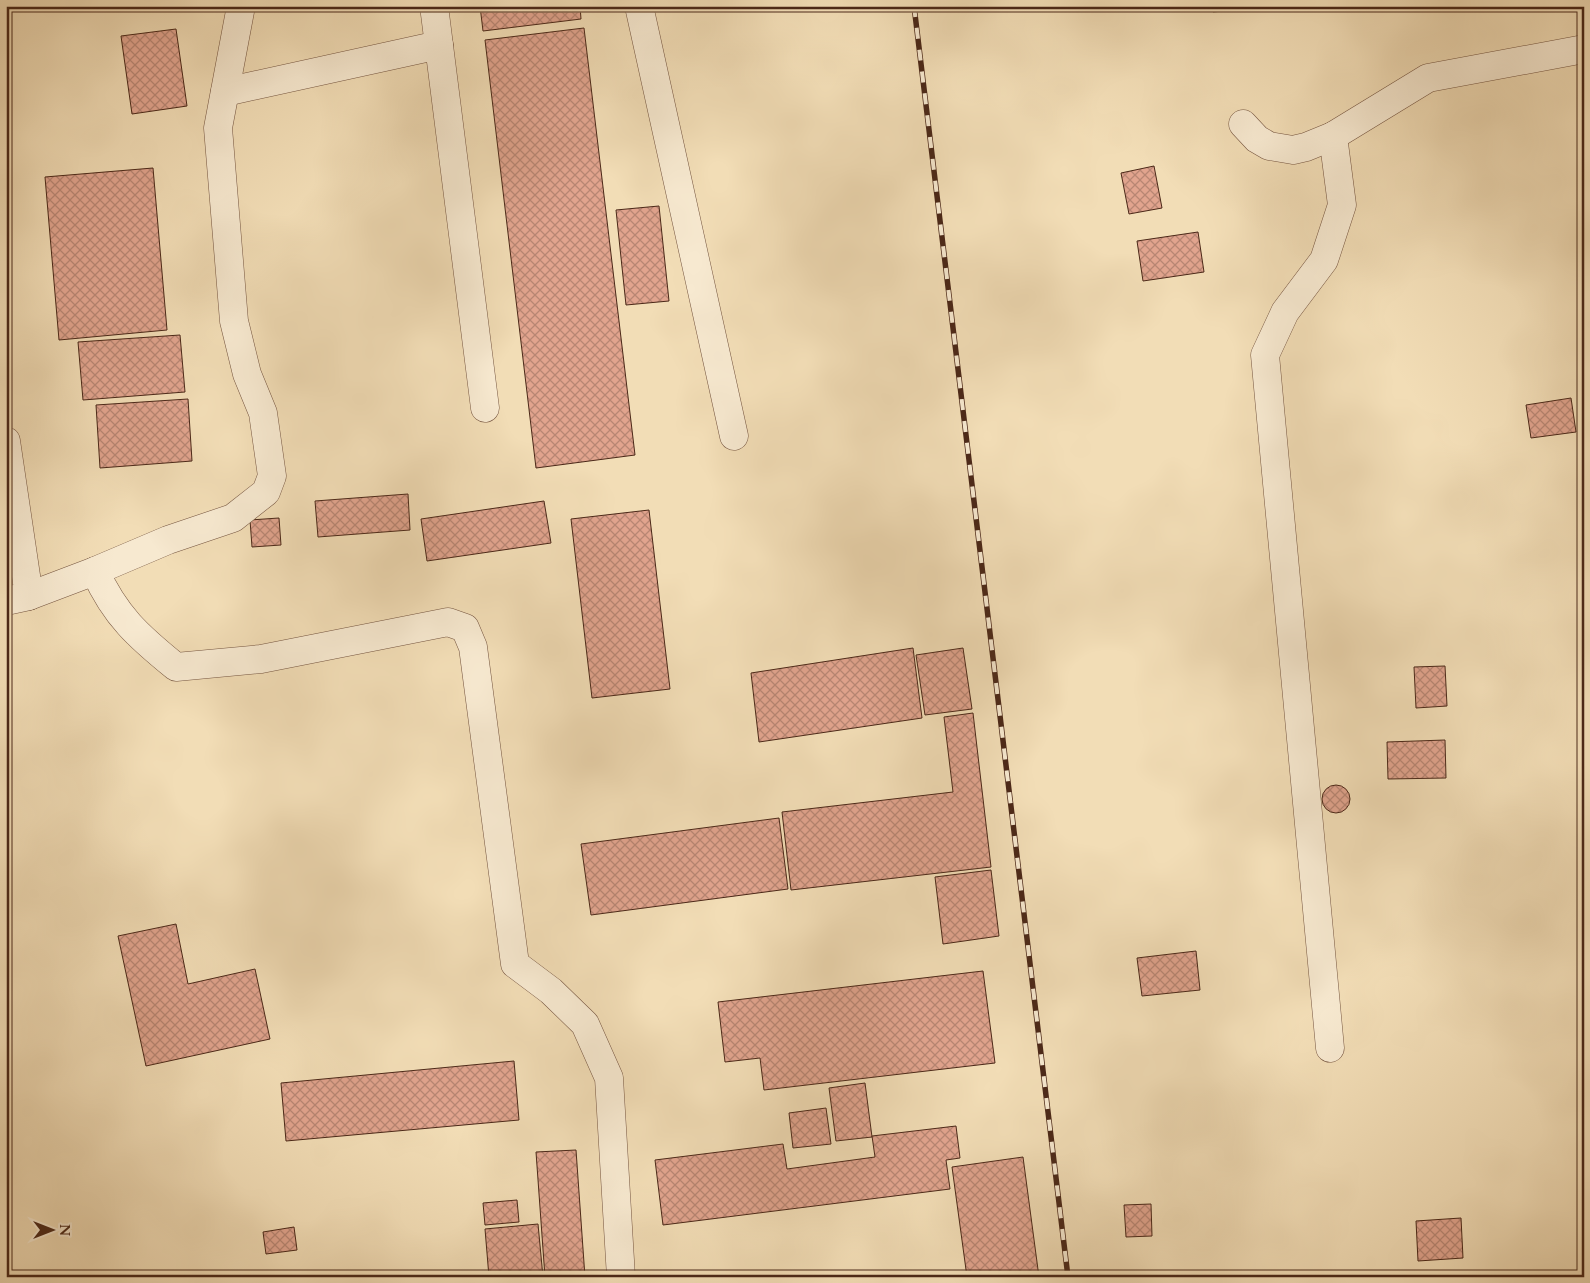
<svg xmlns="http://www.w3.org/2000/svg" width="1590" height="1283" font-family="Cardo,serif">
  <defs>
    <pattern id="building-cross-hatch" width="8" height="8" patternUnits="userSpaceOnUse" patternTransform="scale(1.25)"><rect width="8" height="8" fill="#e1a48e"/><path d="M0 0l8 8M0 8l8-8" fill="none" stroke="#b88673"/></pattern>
  </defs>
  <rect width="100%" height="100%" fill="#f2ddb6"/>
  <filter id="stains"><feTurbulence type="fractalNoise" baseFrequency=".004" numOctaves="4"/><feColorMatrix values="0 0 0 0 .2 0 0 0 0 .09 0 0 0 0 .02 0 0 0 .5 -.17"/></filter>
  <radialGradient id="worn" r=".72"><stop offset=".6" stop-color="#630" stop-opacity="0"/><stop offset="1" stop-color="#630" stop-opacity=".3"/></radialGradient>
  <g fill="url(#building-cross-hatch)" stroke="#4b2818">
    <polygon points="480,6 580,6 581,19 483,31"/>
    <polygon points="1213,6 1271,6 1213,12"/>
    <polygon points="584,28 635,455 536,468 485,40"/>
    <polygon points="176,29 187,106 132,114 121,36"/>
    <polygon points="1154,166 1162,208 1129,214 1121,173"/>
    <polygon points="153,168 167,330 59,340 45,177"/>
    <polygon points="659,206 669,301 626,305 616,210"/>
    <polygon points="1198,232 1204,272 1143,281 1137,241"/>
    <polygon points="180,335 185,392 83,400 78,342"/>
    <polygon points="1571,398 1576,432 1531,438 1526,405"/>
    <polygon points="188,399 192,461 100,468 96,405"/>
    <polygon points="408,494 410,530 318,537 315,501"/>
    <polygon points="544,501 551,543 427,561 421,519"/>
    <polygon points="649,510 670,689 592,698 571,519"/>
    <polygon points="279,518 281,545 252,547 250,520"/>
    <polygon points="913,648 922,718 759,742 751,673"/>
    <polygon points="963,648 972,709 925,715 916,655"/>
    <polygon points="1445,666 1447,706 1416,708 1414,667"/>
    <polygon points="973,713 991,867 791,890 782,812 953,792 944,717"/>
    <polygon points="1445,740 1446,778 1388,779 1387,742"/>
    <circle cx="1336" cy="799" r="14"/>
    <polygon points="779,818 788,889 591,915 581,844"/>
    <polygon points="991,870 999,936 943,944 935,877"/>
    <polygon points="176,924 188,984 255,969 270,1039 146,1066 118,936"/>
    <polygon points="1196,951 1200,990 1142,996 1137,958"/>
    <polygon points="983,971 995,1063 764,1090 760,1058 725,1062 718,1002"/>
    <polygon points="514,1061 519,1120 286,1141 281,1083"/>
    <polygon points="865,1083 872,1137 836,1141 829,1088"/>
    <polygon points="826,1108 831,1144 793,1148 789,1113"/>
    <polygon points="956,1126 960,1158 946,1160 950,1189 663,1225 655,1160 783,1144 787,1169 875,1157 872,1136"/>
    <polygon points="576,1150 585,1277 545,1277 536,1152"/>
    <polygon points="1023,1157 1039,1277 967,1277 952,1167"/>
    <polygon points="517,1200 519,1222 485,1225 483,1203"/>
    <polygon points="1151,1204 1152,1236 1126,1237 1124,1205"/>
    <polygon points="1461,1218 1463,1258 1418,1261 1416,1221"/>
    <polygon points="538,1224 543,1277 489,1277 485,1229"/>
    <polygon points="294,1227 297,1250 266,1254 263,1232"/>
  </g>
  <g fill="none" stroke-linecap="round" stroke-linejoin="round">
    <g stroke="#755540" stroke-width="29">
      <g id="minor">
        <polyline points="434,6 485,408"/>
        <polyline points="639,6 734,436"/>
        <polyline points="225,92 439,45"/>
        <polyline points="1243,124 1257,139 1269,146 1293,150 1306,147 1333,136 1428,78 1584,49"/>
        <polyline points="6,441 29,596"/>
        <path d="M95 571C115 616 139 637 176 667L261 659 448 622 465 628 473 647 515 964 551 991 585 1024 609 1078 621 1277"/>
        <polyline points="6,601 29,596 95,571 168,540 233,518 266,492 272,476 263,413 247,374 234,321 218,128 241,6"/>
        <polyline points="1330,1048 1265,355 1285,312 1324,260 1342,205 1333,136"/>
      </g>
    </g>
    <use href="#minor" stroke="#f7e9d0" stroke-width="28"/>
    <g stroke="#4b2818" stroke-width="5.5">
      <polyline id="rail" points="914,6 1068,1277"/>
    </g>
    <use href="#rail" stroke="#f7e9d0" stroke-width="4" stroke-dasharray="11" stroke-linecap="butt"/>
  </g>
  <rect width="1590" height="1283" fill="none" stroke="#f2ddb6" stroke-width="25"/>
  <rect x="8" y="8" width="1575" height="1268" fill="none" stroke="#4b2818" stroke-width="2.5"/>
  <rect x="12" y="12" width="1565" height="1258" fill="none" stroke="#4b2818"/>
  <g transform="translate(52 1230) rotate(90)" stroke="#f7e9d0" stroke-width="4" paint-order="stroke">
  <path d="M0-4L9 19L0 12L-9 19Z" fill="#4b2818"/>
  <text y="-8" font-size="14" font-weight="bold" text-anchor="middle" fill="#4b2818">N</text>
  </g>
  <rect width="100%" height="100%" filter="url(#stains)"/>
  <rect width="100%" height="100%" fill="url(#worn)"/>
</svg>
